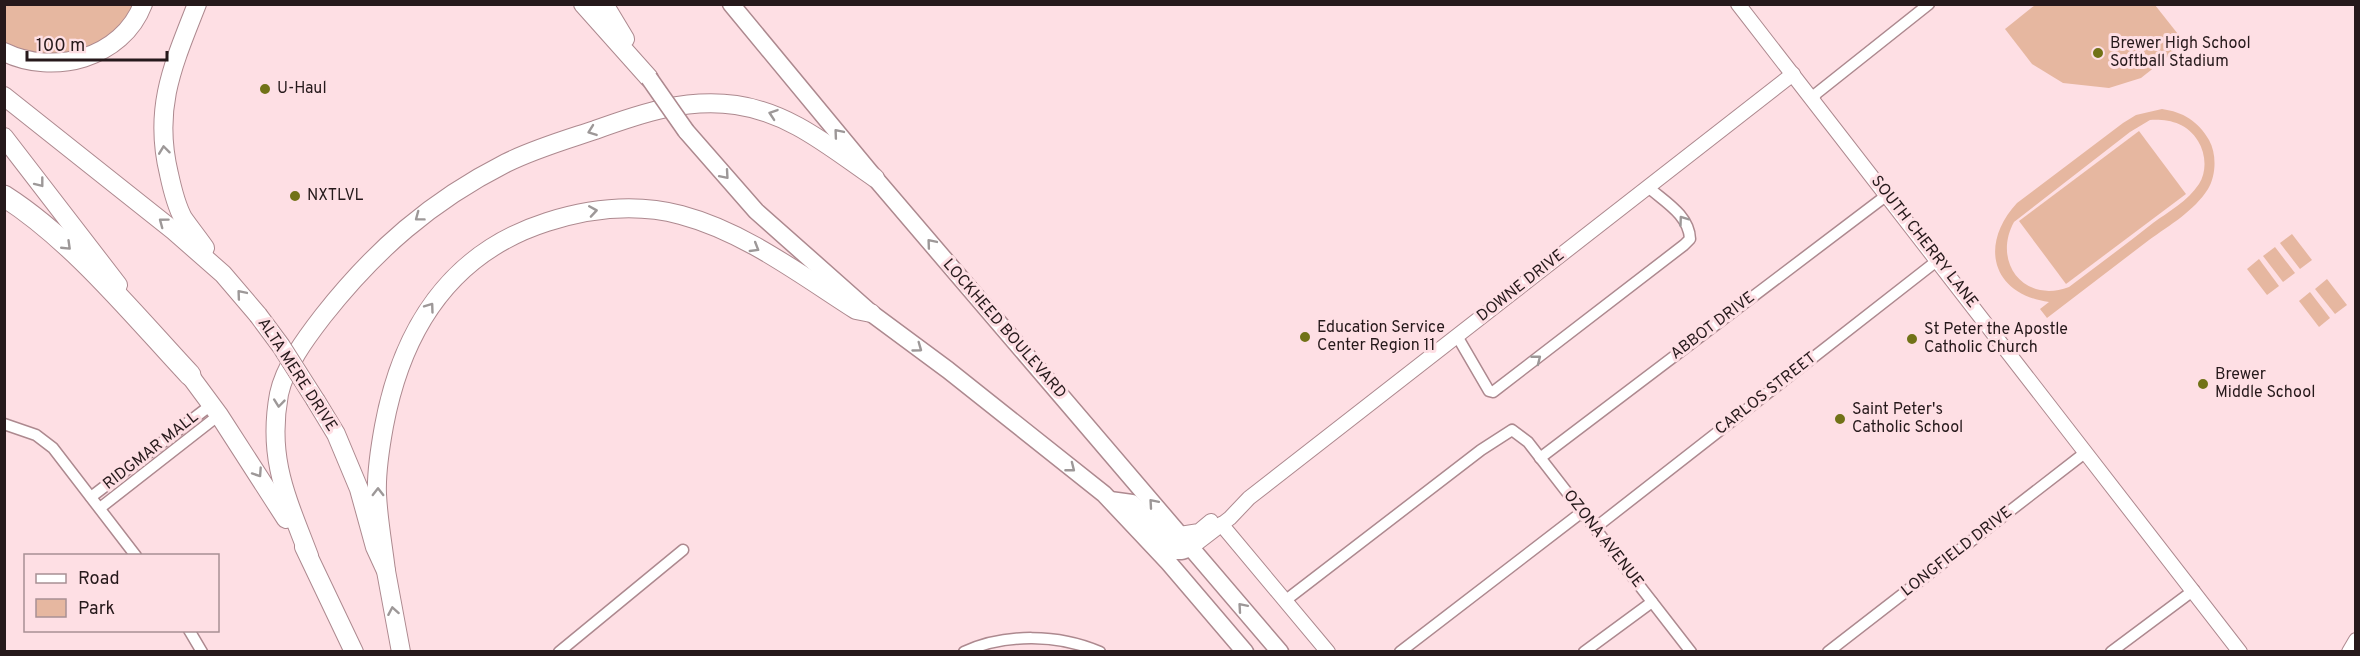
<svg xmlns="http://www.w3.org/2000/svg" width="2360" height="656" font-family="Overpass,sans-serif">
  <rect width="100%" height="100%" fill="#fedfe4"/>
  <g fill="#e6b7a0" fill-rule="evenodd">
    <polygon points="4,5 138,5 111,38 59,59 25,56 5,44"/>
    <polygon points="2035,5 2155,5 2185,43 2141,78 2109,88 2063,83 2032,64 2005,29"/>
    <path d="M2162 109C2183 112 2198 121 2209 140 2217 154 2216 176 2208 189 2194 211 2170 225 2149 240 2115 266 2081 292 2047 318L2040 309 2049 302C1991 294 1979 244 2017 203L2123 123 2136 115ZM2150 120C2169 119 2187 123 2198 141 2206 154 2207 171 2199 184 2188 201 2168 212 2153 223 2125 245 2097 266 2069 287 2024 304 1992 262 2014 222L2130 132Z"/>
    <polygon points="2139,131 2186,194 2066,284 2019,221"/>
    <polygon points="2292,234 2312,260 2300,269 2280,243"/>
    <polygon points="2275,247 2295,273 2283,282 2263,256"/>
    <polygon points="2259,259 2279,286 2267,295 2247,269"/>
    <polygon points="2327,279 2347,305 2335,314 2315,289"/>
    <polygon points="2310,292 2330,318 2319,327 2299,301"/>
  </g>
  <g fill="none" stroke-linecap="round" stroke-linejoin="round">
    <g stroke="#ad898f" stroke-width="13">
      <g id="minor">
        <polyline points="1813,99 1817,93 1929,4"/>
        <path d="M1457 336 1489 391 1493 392 1684 245 1690 239C1689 215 1665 202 1648 187"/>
        <polyline points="4,424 36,435 53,448 136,556"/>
        <polyline points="1540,458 1887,195"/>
        <polyline points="91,497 211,405"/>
        <polyline points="100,508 219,415"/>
        <polyline points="1595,528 1938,260"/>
        <polyline points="1286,600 1481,450 1512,430 1528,442 1691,652"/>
        <polyline points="189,630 202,652"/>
        <polyline points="559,652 683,550"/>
        <path d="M964 652C1005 633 1059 634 1100 652"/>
        <polyline points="1400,652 1582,512"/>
        <polyline points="1584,652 1652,602"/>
        <polyline points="1828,652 2086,452"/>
        <polyline points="2111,652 2194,590"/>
      </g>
    </g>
    <g stroke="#ad898f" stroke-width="16">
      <g id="tertiary">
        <polyline points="1738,4 2240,652"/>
        <polyline points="1221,524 1328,652"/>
        <polyline points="1180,534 1199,531 1211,521"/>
        <polyline points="1191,548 1230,518 1249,498 1793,74"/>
        <polyline points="2349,652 2356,640"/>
      </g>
    </g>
    <g stroke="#ad898f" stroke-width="19">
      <g id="secondary">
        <polyline points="731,4 875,178 1280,652"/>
        <polyline points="686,131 756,211 871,313 948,370 1104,494 1169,563 1245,652"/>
        <polyline points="1110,500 1132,503 1176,551 1182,551 1191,548"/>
      </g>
    </g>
    <g stroke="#ad898f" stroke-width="20">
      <g id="primary">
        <path d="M197 4C173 65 153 108 169 174 172 188 176 205 183 218 190 228 198 238 205 248"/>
        <polyline points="583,4 649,78"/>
        <polyline points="604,4 625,39"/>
        <path d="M4 52C53 76 122 59 143 4"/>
        <polyline points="4,96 174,231 223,274 258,315"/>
        <polyline points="4,137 118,285"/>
        <polyline points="182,365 219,415 286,519"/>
        <polyline points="316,401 336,434 359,489 375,547 386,571 401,652"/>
        <polyline points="304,547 354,652"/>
        <path d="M309 556C287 498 267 459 279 394 285 366 306 338 323 316 375 250 431 201 506 163 534 149 565 140 595 130 642 113 686 98 736 105 791 113 831 148 875 178"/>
        <path d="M386 571C383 545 378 519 377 494 376 472 380 448 384 426 402 330 450 253 547 222 591 208 636 203 681 215 745 232 801 275 856 310L871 313"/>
      </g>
    </g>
    <g stroke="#ad898f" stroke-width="23">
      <path id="motorway" d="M4 196C73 240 134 315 190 375"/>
    </g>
    <use href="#minor" stroke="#fff" stroke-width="10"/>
    <use href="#tertiary" stroke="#fff" stroke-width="14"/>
    <use href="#secondary" stroke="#fff" stroke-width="16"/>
    <use href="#primary" stroke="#fff" stroke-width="18"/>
    <use href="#motorway" stroke="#fff" stroke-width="21"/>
    <g stroke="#ad898f" stroke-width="19" stroke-linecap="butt">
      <polyline id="secondary-bridge" points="649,78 686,131"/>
    </g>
    <g stroke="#ad898f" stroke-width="20" stroke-linecap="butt">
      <polyline id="primary-bridge" points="258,315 281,346 316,401"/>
    </g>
    <use href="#secondary-bridge" stroke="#fff" stroke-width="16"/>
    <use href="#primary-bridge" stroke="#fff" stroke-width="18"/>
  </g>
  <defs><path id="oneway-chevron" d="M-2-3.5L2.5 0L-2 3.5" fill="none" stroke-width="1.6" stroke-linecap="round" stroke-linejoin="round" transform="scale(1.5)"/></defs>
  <g stroke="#9d9898">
    <use href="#oneway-chevron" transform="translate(773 114) rotate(-161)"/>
    <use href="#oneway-chevron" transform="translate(592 131) rotate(160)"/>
    <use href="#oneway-chevron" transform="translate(838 133) rotate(-130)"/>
    <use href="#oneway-chevron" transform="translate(164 150) rotate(-97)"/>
    <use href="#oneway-chevron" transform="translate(725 175) rotate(49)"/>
    <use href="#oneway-chevron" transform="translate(40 183) rotate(52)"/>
    <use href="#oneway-chevron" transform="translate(593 211) rotate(-9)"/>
    <use href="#oneway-chevron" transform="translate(419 217) rotate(143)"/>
    <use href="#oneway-chevron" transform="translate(1683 220) rotate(-126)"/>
    <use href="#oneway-chevron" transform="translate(163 222) rotate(-143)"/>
    <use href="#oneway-chevron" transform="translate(931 243) rotate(-130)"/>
    <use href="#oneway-chevron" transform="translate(67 246) rotate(44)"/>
    <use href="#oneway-chevron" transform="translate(755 248) rotate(31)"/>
    <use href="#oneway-chevron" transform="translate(241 294) rotate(-130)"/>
    <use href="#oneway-chevron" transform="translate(430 307) rotate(-54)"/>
    <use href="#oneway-chevron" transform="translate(918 348) rotate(36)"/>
    <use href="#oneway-chevron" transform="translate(1537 359) rotate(-38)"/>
    <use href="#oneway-chevron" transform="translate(279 403) rotate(96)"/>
    <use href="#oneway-chevron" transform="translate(1071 468) rotate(38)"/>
    <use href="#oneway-chevron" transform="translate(258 473) rotate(56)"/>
    <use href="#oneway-chevron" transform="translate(378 492) rotate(-90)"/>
    <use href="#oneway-chevron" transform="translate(1153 503) rotate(-131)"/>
    <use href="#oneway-chevron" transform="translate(1242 607) rotate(-131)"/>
    <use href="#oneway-chevron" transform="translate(393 611) rotate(-100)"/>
  </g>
  <g fill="#717217" stroke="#fedfe4" stroke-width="2">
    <circle cx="2098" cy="53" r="6"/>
    <circle cx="265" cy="89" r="6"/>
    <circle cx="295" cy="196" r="6"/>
    <circle cx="1305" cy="337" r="6"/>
    <circle cx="1912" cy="339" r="6"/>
    <circle cx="2203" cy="384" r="6"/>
    <circle cx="1840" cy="419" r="6"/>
  </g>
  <g text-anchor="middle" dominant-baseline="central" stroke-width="6" stroke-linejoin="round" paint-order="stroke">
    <g font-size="16" fill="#26191b" stroke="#fedfe4" text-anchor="start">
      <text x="2110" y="44">Brewer High School<tspan x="2110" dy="18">Softball Stadium</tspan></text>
      <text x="277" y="89">U-Haul</text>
      <text x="307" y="196">NXTLVL</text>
      <text x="1317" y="328">Education Service<tspan x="1317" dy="18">Center Region 11</tspan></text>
      <text x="1924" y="330">St Peter the Apostle<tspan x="1924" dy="18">Catholic Church</tspan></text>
      <text x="2215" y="375">Brewer<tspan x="2215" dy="18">Middle School</tspan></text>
      <text x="1852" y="410">Saint Peter's<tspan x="1852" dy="18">Catholic School</tspan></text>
    </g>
    <g font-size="16" fill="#26191b" stroke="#fedfe4">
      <text transform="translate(1924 242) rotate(52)">SOUTH CHERRY LANE</text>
      <text transform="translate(1521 286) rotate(-38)">DOWNE DRIVE</text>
      <text transform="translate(1713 326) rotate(-37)">ABBOT DRIVE</text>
      <text transform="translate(1004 329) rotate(49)">LOCKHEED BOULEVARD</text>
      <text transform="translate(297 375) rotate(57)">ALTA MERE DRIVE</text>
      <text transform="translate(1766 394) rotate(-38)">CARLOS STREET</text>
      <text transform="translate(151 451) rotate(-38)">RIDGMAR MALL</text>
      <text transform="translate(1603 539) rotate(52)">OZONA AVENUE</text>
      <text transform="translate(1957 552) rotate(-38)">LONGFIELD DRIVE</text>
    </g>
  </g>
  <rect width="2360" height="656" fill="none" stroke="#26191b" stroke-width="12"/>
  <rect x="24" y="554" width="195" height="78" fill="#fedfe4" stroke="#a89094" stroke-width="1.5"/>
  <rect x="36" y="574" width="30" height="9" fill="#ffffff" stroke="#a89094" stroke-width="1.5"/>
  <text x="78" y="584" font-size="18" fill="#26191b">Road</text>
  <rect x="36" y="599" width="30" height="18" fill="#e6b7a0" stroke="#a89094" stroke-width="1.5"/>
  <text x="78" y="614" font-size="18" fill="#26191b">Park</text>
  <path d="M27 51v9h140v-9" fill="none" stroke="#26191b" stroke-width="3"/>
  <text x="36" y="51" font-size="18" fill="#26191b" stroke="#fedfe4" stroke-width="4.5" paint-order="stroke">100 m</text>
</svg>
